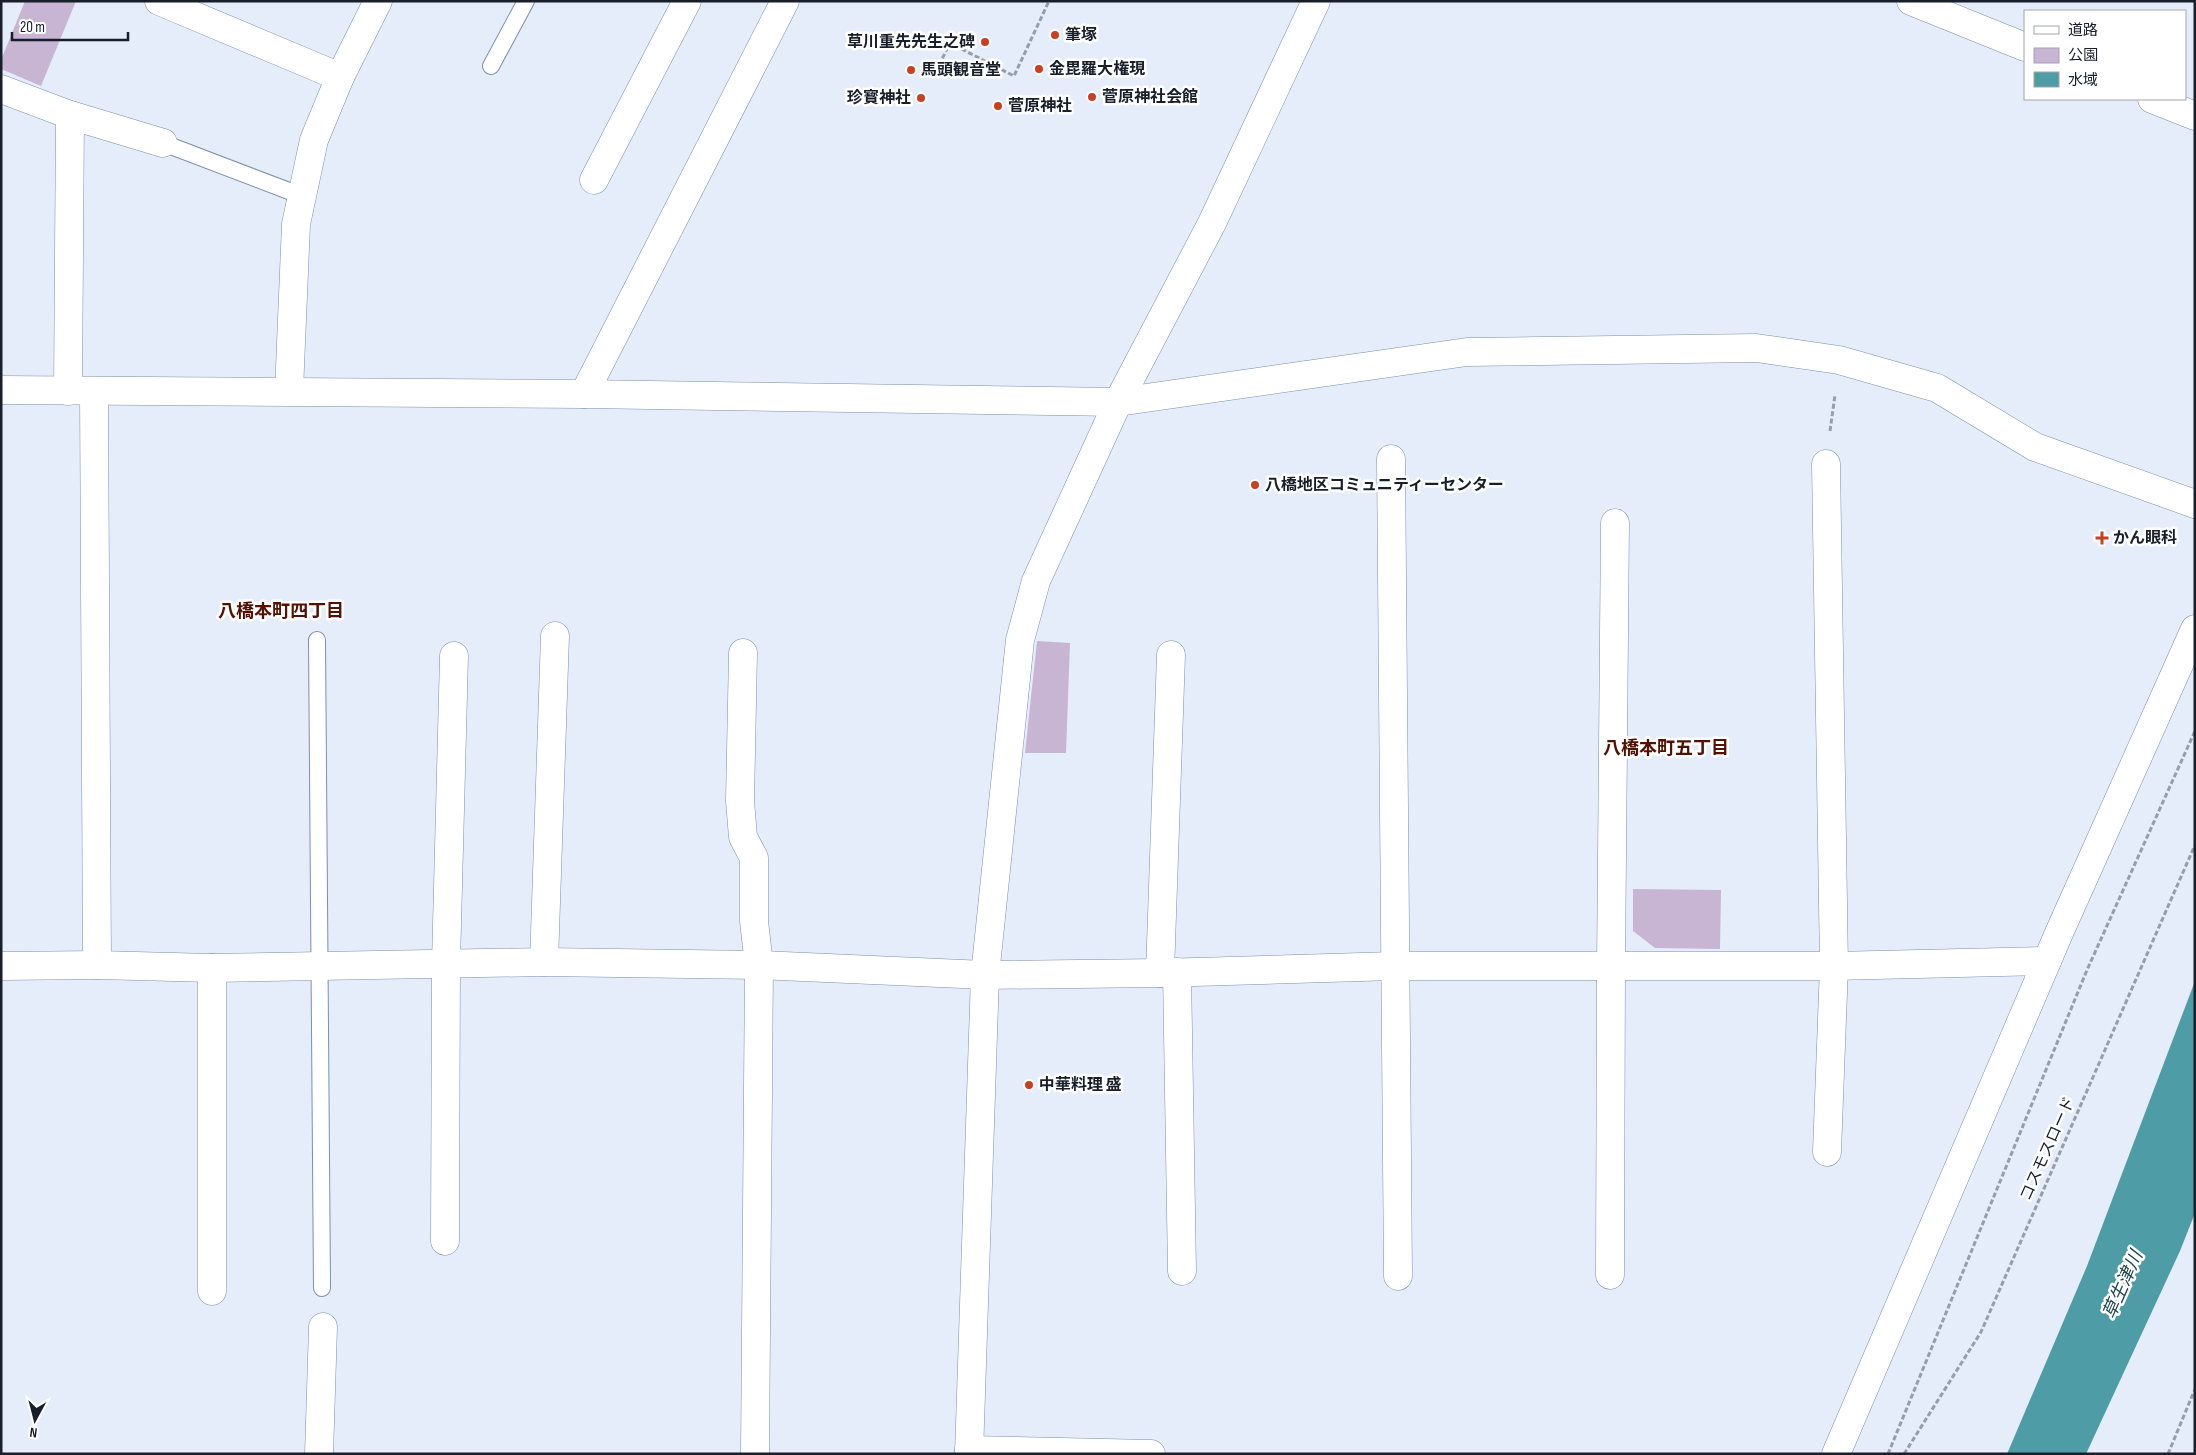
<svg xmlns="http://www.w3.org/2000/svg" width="2196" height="1455" font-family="'Sofia Sans Condensed','Noto Sans JP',sans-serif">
  <rect width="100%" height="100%" fill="#e5edfa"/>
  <g fill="#c8b5d3">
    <polygon points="25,1 76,1 41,86 1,69 1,60"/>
    <polygon points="1037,641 1070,643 1066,753 1025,753"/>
    <polygon points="1633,889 1721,890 1720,949 1655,948 1633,931"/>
  </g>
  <polygon fill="#4e9ca5" points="2195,981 2195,1213 2180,1251 2086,1454 2007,1454 2087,1266"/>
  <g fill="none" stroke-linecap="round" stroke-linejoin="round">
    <g stroke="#7c8fac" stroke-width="18">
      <g id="lane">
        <polyline points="491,66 526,1"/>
        <polyline points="163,143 302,196"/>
        <polyline points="317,640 322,1288"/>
      </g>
    </g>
    <g stroke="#7c8fac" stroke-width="29">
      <g id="street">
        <polyline points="159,1 340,77"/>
        <polyline points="1,89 70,115 163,143"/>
        <polyline points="594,180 687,1"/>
        <polyline points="1,390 584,394 1118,402 1467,352 1756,348 1839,360 1937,388 2035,447 2195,504"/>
        <polyline points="68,391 70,115"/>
        <polyline points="289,391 296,224 314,140 340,77 378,1"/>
        <polyline points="94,392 97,965"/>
        <polyline points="584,394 785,1"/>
        <polyline points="1391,459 1398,1276"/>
        <polyline points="1826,464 1834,966 1827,1152"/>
        <polyline points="743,653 740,801 743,837 754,858 754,921 759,965 755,1454"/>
        <polyline points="544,962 555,636"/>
        <polyline points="1,966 97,965 212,968 544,962 759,965 985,975 1160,973 1394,966 1834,966 2047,961"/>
        <polyline points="1177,972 1182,1271"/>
        <polyline points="1160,973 1171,655"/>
        <polyline points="445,1241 446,963 454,656"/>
        <polyline points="1610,1275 1611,967 1615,523"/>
        <polyline points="212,1291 212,968"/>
        <polyline points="969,1450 1151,1454"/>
        <polyline points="319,1454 323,1327"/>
        <polyline points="969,1454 985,975 1020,640 1036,581 1118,402 1212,223 1316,1"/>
      </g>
    </g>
    <g stroke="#7c8fac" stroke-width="29">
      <g id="secondary">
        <polyline points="1911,1 2025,47"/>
        <polyline points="2152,99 2195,116"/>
        <polyline points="1836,1454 2059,933 2195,629"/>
      </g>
    </g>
    <g stroke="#969eaa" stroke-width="3" stroke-dasharray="5 2.5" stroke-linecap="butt">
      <polyline points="939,65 950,43 1014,76 1049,1"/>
      <polyline points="1830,431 1835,395"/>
      <polyline points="1888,1454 2087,970 2195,731"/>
      <polyline points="1904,1454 1981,1332 2195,845"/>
      <polyline points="2168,1454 2195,1389"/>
    </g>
    <use href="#lane" stroke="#fff" stroke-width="16"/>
    <use href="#street" stroke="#fff" stroke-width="28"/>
    <use href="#secondary" stroke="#fff" stroke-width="28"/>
  </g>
  <g fill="#c93f1f" stroke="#fff" stroke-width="2">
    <circle cx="1055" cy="35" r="5"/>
    <circle cx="985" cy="42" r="5"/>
    <circle cx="1039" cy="69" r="5"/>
    <circle cx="911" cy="70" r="5"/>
    <circle cx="1092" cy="97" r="5"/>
    <circle cx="921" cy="98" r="5"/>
    <circle cx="998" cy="106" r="5"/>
    <circle cx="1255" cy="485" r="5"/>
    <path d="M2099.5 530.5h5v5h5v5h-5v5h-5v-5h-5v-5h5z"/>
    <circle cx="1029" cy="1085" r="5"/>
  </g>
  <g text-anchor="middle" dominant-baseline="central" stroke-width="5" stroke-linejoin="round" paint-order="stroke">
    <g font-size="16" font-weight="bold" fill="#181f2b" stroke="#fff" text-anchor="start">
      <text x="1065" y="35">筆塚</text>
      <text x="975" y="42" text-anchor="end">草川重先先生之碑</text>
      <text x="1049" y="69">金毘羅大権現</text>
      <text x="921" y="70">馬頭観音堂</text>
      <text x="1102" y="97">菅原神社会館</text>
      <text x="911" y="98" text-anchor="end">珍寳神社</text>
      <text x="1008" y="106">菅原神社</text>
      <text x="1265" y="485">八橋地区コミュニティーセンター</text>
      <text x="2113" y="538">かん眼科</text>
      <text x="1039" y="1085">中華料理 盛</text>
    </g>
    <g font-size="16" fill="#181f2b" stroke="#fff">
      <text transform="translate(2048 1149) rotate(-66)">コスモスロード</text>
    </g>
    <g font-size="18" font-weight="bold" fill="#531102" stroke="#fff">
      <text x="281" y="611">八橋本町四丁目</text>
      <text x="1666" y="748">八橋本町五丁目</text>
    </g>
    <g font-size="18" font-style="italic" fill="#21464a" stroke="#fff">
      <text transform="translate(2123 1285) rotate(-66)">草生津川</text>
    </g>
  </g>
  <rect width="2196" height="1455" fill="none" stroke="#181f2b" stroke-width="5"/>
  <rect x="2024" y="10" width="162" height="90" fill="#ffffff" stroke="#a3a5aa"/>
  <rect x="2034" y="26" width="25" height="8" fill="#ffffff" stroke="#a3a5aa"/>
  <text x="2068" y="35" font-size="15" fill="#181f2b">道路</text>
  <rect x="2034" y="48" width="25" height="15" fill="#c8b5d3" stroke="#a3a5aa"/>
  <text x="2068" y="60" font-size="15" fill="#181f2b">公園</text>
  <rect x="2034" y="72" width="25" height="15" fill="#4e9ca5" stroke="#a3a5aa"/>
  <text x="2068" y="85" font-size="15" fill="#181f2b">水域</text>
  <g transform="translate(35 1420) rotate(187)" stroke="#ffffff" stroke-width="4" paint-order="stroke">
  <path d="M0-4L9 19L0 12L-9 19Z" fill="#181f2b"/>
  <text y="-8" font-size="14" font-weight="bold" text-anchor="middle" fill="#181f2b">N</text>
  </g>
  <path d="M12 32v8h116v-8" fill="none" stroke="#181f2b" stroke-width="2.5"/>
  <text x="20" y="32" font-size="15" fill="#181f2b" stroke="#ffffff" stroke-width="4" paint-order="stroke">20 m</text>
</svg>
